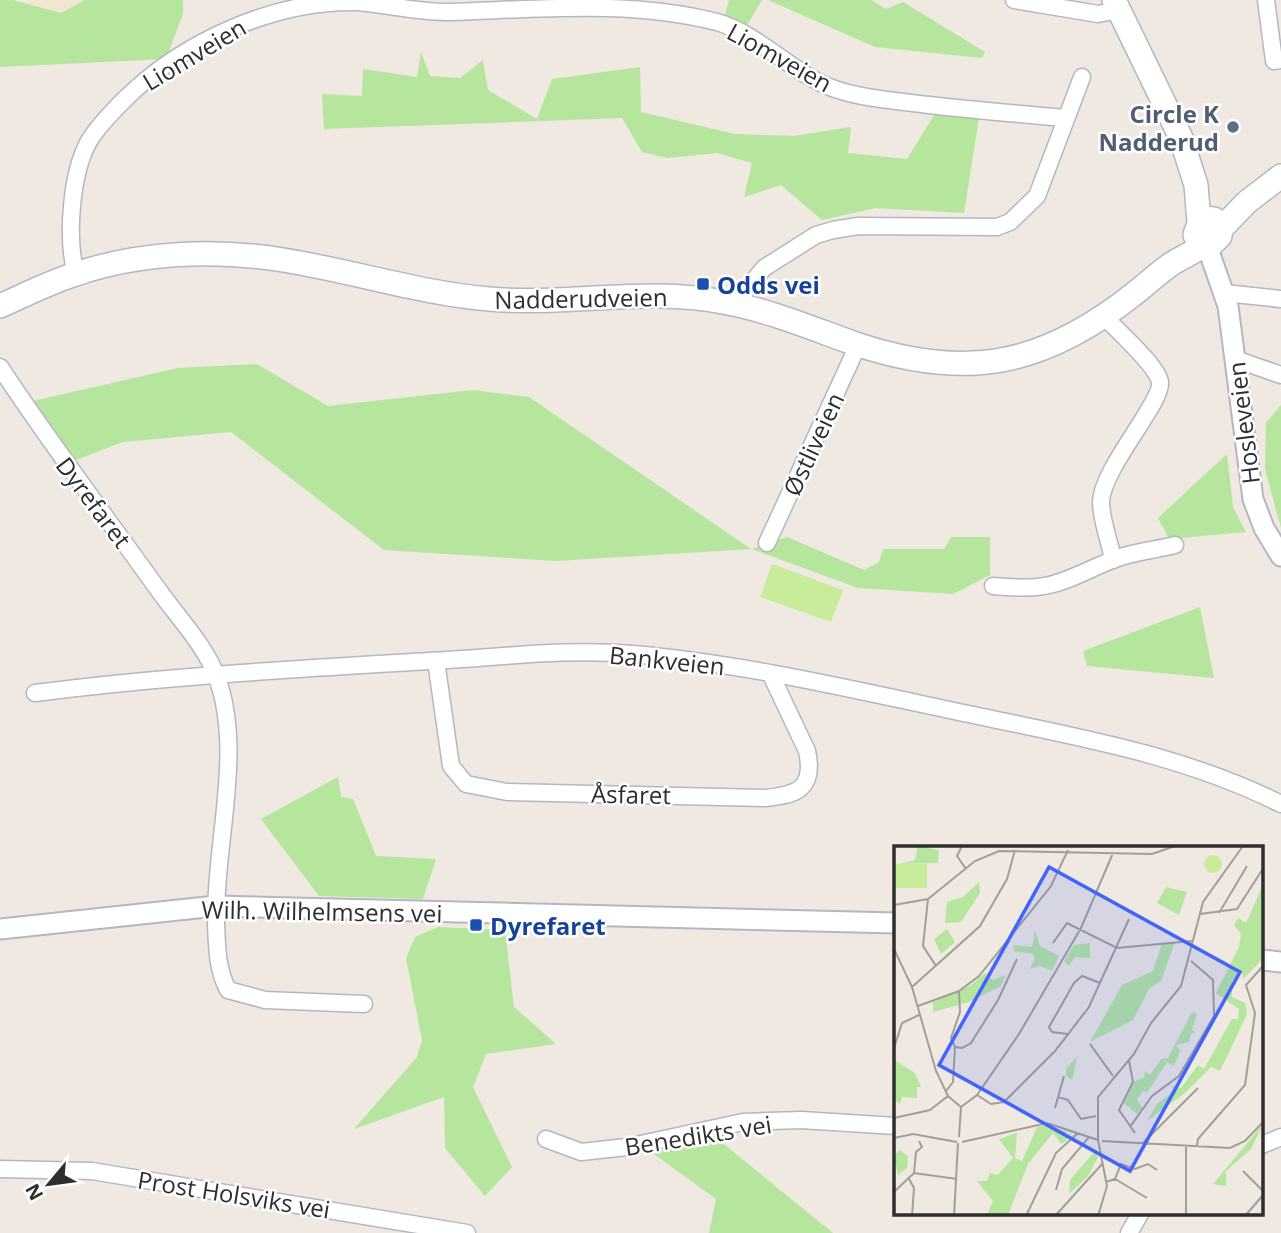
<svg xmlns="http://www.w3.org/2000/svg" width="1281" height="1233" font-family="'Open Sans',sans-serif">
  <rect width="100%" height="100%" fill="#efe9e1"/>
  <polygon fill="#f0e6d1" points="28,0 85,0 61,13 28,4"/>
  <g fill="#b6e59e">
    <polygon points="0,0 13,0 61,13 85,0 183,0 183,14 166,59 0,67"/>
    <polygon points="729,0 762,0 747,25 725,15"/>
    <polygon points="768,0 871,0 886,9 903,2 985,52 982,58 875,47"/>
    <polygon points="421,52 430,76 460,78 483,60 488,90 537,119 552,79 640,67 641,112 735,134 794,136 851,127 848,153 907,159 936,112 979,118 964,213 876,208 822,220 781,185 744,197 752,163 717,153 667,158 642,152 622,118 324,129 322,94 362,96 363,69 417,77"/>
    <polygon points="257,364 328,406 473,390 529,397 751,549 787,537 864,570 879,562 883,549 944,549 951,537 990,537 990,575 953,594 858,588 752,549 556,561 384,550 231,432 123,442 65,464 24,403 178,368"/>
    <polygon points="1281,405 1281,528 1265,469 1266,423"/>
    <polygon points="1227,454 1233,507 1246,532 1169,539 1158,518"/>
    <polygon points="1200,607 1214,678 1087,666 1083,651"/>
    <polygon points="338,777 341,797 353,799 376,856 436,859 423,899 319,896 261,819"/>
    <polygon points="438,927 505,930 514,1007 556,1044 486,1054 473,1087 512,1167 485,1196 445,1148 444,1097 354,1129 417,1057 422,1040 406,958 415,937"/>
    <polygon points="720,1141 833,1233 709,1233 716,1199 651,1152"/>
  </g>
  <polygon fill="#c9ec9a" points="772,564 843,590 831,622 760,597"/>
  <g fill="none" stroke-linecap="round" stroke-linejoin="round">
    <g stroke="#b4b7c1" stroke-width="19">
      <g id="minor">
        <polyline points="1014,0 1098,14 1119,10"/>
        <polyline points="1266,0 1274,61 1281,60"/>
        <path d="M76 274C66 238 71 173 89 141 98 126 112 112 124 100 182 42 274 0 358 2 389 5 421 13 452 12 540 9 631 0 717 22 761 35 792 74 835 89 864 99 898 101 929 105 974 110 1019 114 1064 118"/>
        <polyline points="1225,293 1281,299"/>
        <polyline points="742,306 744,292 764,268 816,235 833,230 858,226 997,227 1010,222 1037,196 1082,77"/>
        <path d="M1105 317C1117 331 1157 365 1160 382 1163 402 1102 468 1101 502 1101 520 1110 542 1113 560"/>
        <polyline points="1235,359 1281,375"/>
        <path d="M0 367C50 443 104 514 157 588 176 615 204 644 216 675 245 750 214 845 216 923 217 947 217 969 228 990L265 1000 364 1004"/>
        <polyline points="767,543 858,345"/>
        <path d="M993 586C1053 592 1060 582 1112 560 1131 552 1155 550 1175 545"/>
        <path d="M436 661 451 766 466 784 507 792 765 798C798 795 815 788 807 751L771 675"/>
        <path d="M35 693C166 676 297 669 429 661 496 658 564 648 632 654 750 664 867 693 983 717 1086 739 1185 756 1281 804"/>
        <polyline points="546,1139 581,1152 627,1147 743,1122 801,1120 896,1126"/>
        <polyline points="1262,1145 1281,1137"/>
        <polyline points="0,1169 92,1171 467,1233"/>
        <polyline points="1129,1233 1140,1214"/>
      </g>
    </g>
    <g stroke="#b4b7c1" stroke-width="23">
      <g id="tertiary">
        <polyline points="1206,243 1228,306 1253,499 1264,528 1281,556"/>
        <polyline points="0,929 216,906 896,923"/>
        <polyline points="1262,960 1281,962"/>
      </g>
    </g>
    <g stroke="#b4b7c1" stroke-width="26">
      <g id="secondary">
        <polyline points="1114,0 1181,138 1196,185 1199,222"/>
        <polyline points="1221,229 1247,202 1281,176"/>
        <path d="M1195 235C1198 225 1200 216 1214 219L1221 225 1220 236 1213 243 1201 240 1197 234"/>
        <path d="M0 306C25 295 50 282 76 274 140 252 216 249 283 260 352 271 419 293 489 299 567 306 646 287 723 302 769 310 813 329 856 344 966 381 1043 366 1134 294 1147 284 1159 272 1173 263 1185 255 1195 253 1205 243"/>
      </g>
    </g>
    <use href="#minor" stroke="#fff" stroke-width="16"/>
    <use href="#tertiary" stroke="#fff" stroke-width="19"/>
    <use href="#secondary" stroke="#fff" stroke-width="23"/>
  </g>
  <circle fill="#5c6f8a" stroke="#fff" stroke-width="2.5" cx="1233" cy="127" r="7"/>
  <g fill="#1a4fb4" stroke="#fff" stroke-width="2.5">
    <rect x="696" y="277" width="14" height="14" rx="3.5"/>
    <rect x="469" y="918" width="14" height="14" rx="3.5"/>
  </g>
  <g text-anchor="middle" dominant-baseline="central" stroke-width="5" stroke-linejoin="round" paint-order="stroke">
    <g font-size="24" fill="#2e2e2e" stroke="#fff">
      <text transform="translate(194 54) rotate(-31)">Liomveien</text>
      <text transform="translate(780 57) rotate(29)">Liomveien</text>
      <text transform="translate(581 298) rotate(-1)">Nadderudveien</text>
      <text transform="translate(1243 423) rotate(-97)">Hosleveien</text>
      <text transform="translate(813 444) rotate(-65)">Østliveien</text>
      <text transform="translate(94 502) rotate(53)">Dyrefaret</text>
      <text transform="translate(667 660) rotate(6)">Bankveien</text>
      <text transform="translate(631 794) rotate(1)">Åsfaret</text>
      <text transform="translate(322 911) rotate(1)">Wilh. Wilhelmsens vei</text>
      <text transform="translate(698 1135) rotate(-9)">Benedikts vei</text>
      <text transform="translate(234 1194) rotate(9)">Prost Holsviks vei</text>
    </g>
    <g font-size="24" font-weight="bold" fill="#4e5e75" stroke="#fff" text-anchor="end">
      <text x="1219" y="113">Circle K<tspan x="1219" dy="28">Nadderud</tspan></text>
    </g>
    <g font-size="24" font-weight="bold" fill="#164399" stroke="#fff" text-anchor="start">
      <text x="717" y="284">Odds vei</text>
      <text x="490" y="925">Dyrefaret</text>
    </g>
  </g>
  <g transform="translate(894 846)">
    <rect width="369" height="369" fill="#efe9e1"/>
    <path d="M24 0 45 4 44 17 5 18 21 14ZM85 36 86 47 67 76 51 77 53 56 69 51ZM369 39V113L349 133 348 125 338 135V151L351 157 353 168 326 225 317 221 291 247 253 275 263 258 280 245 278 240 287 242 304 219 310 223 338 173H344L345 163 322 147 345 101 347 88 340 79 344 72 352 77ZM272 41 293 46 285 69 263 57ZM53 83 61 96 47 108 40 93ZM141 84 146 100 165 110 158 125 146 120 136 123 141 111 137 107 121 106 119 99 138 101ZM281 96 267 135 255 143 239 174 196 196 183 211 178 234 172 230V223L196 196 228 139 259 125 268 97ZM196 97V112L181 111 175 120 170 115 180 99ZM91 127 99 134 112 129 107 140 75 156 39 166V156L76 140ZM298 166 303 168 298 184 302 187H297L295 196 282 199 286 205 280 220 273 216 253 247 249 245 243 253 248 262 243 268 230 257 241 235 250 232 251 225 256 229 267 213 274 212ZM0 214 21 227 27 241H23V252L8 251 6 258 0 254ZM369 278 357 303 332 325V340L319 338ZM154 279 172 286 173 294 167 298 159 287 134 318 114 369H93L99 355 83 335H93L96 327 104 329 119 312 105 293 123 287 121 312 128 315 143 281ZM6 304 14 310 13 322 4 329 0 309ZM201 305 204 311 194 330 175 348 176 334Z" fill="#b6e59e"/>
    <path d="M310 18a9 9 0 1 1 18 0a9 9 0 1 1-18 0ZM0 18H33V42H0Z" fill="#c9ec9a"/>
    <path fill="none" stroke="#a29e99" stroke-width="2" d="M68 0 63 10 72 23M34 53 29 100 42 120M0 59 34 53 81 15 105 5 258 8 281 0M325 67 353 20M306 68 343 63 370 21M159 97 173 77 223 102 298 95M0 103 18 141 42 225 54 250 67 261M18 141 86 80 113 33 121 4M65 145 66 166 57 192 61 201 68 202 77 197 104 154 123 113M24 160 65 145 85 130 157 40 174 4M174 188 158 186 155 181 180 137 188 130 206 137M196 198 219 230M0 202 8 177 25 169M235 215 239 236 225 264 241 287M52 245 59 236 61 201M83 249 97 258 110 256 161 205 195 161 235 73M164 251 174 254 187 273 202 270M67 261 83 249 125 188 187 82 219 7M161 262 170 230M0 272 36 264 54 250M236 281 258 250 285 230 320 170 319 134 297 115M65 291 67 261M0 292 19 288 63 296M208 295 336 302 351 295 370 275M68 296 153 277 204 294M248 298 304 242M303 300 304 293 351 239 361 167 352 139 370 119M349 325 370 346M20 327 22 306 28 301 25 295M14 331 20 342 18 370M221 333 253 352M212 336 221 333 227 318 241 323 254 318 263 324M162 344 168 323 195 291M0 346 20 327 63 333M60 370 64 297M132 370 162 307 184 287M161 370 209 317M204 370 213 340 204 294V251L240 208 257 177 287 140 309 56 349 0M292 370V301M351 370 370 348"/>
    <path fill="#4264fb" fill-opacity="0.15" stroke="#4264fb" stroke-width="3.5" d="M155 21 346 126 236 325 45 219Z"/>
    <rect width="369" height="369" fill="none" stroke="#2e2e2e" stroke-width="3.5"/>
  </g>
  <g transform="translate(49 1184) rotate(241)" stroke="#ffffff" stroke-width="5" paint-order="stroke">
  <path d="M0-5L12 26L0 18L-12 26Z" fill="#2e2e2e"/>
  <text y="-10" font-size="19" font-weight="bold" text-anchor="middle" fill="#2e2e2e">N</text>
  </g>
</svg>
